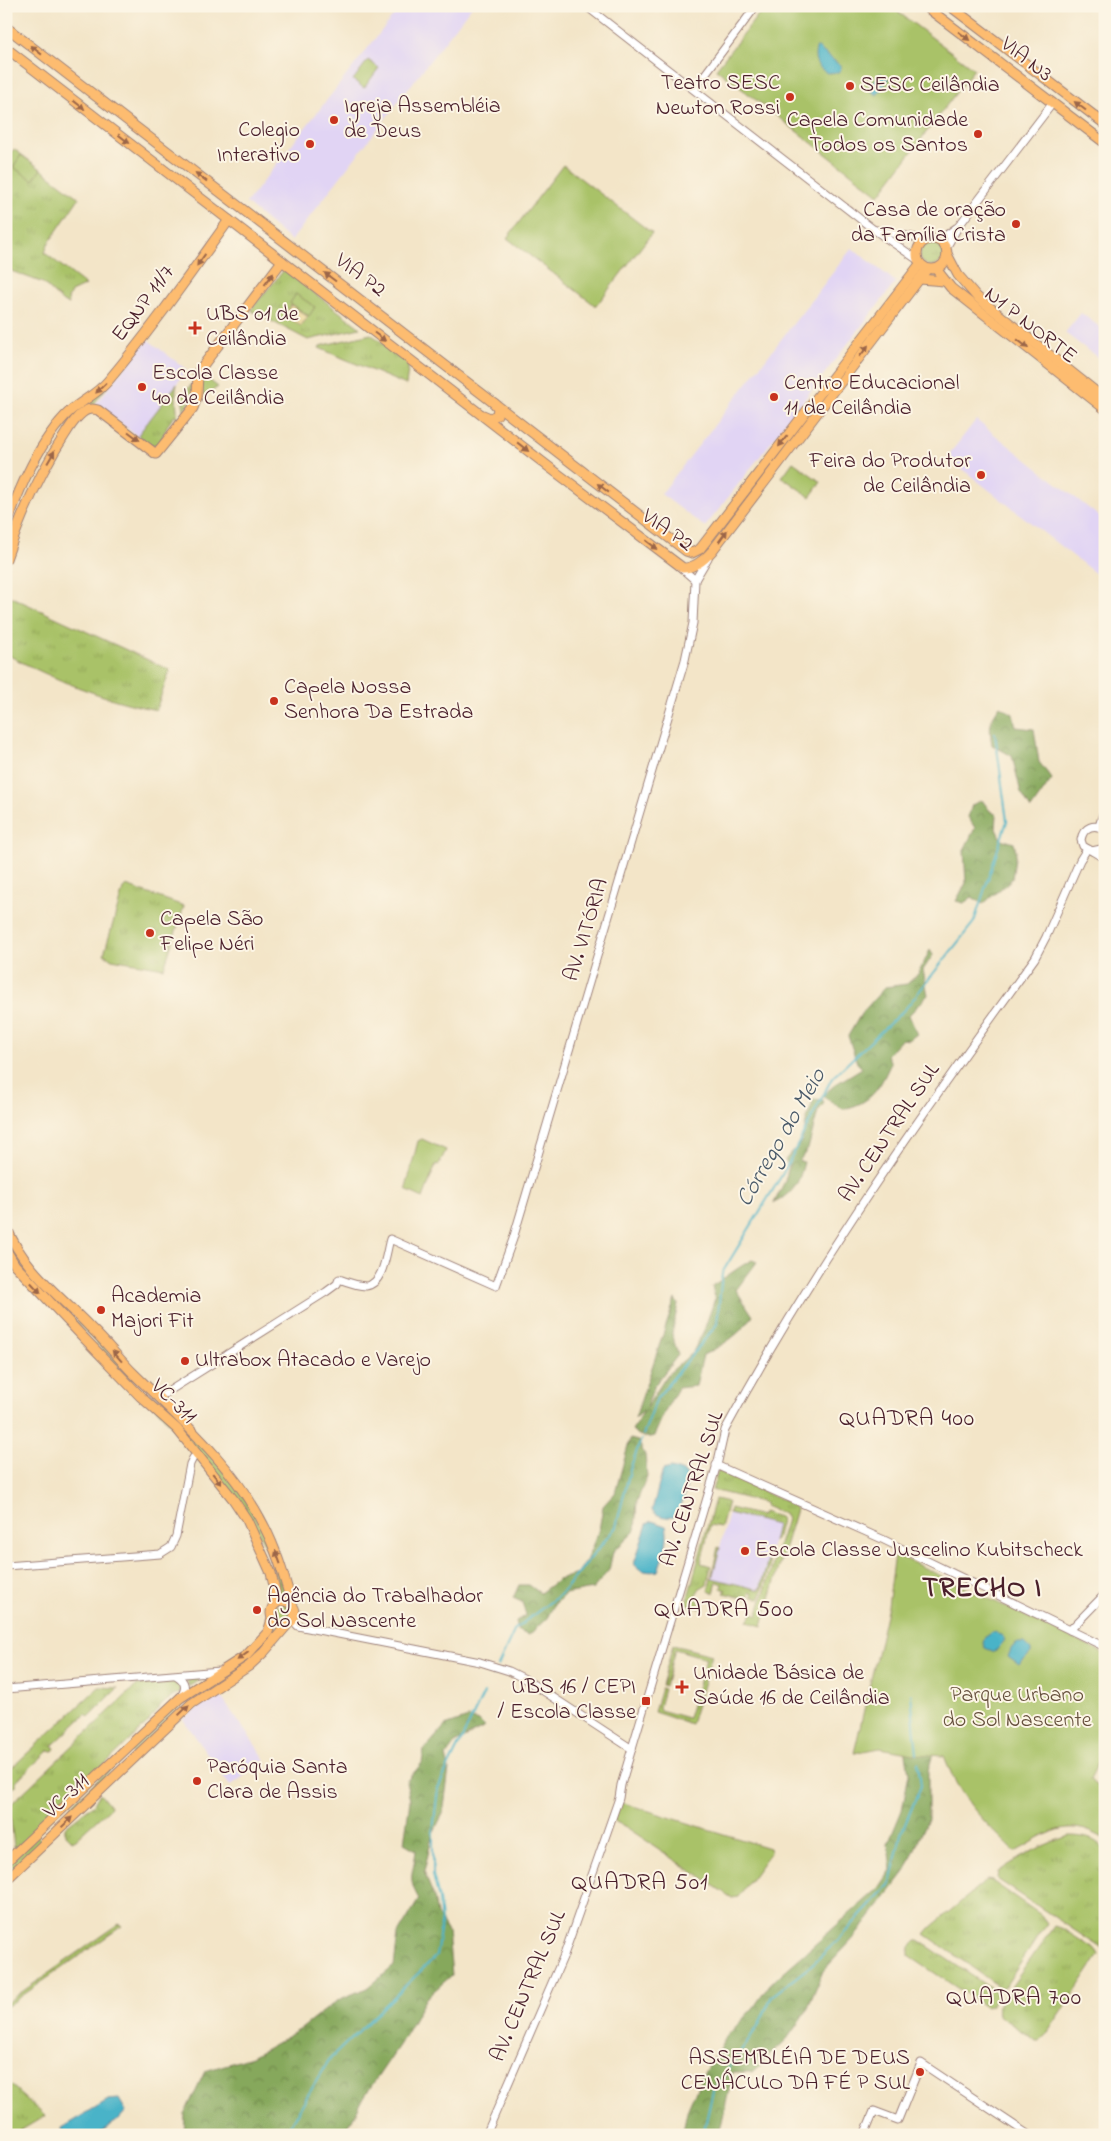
<svg xmlns="http://www.w3.org/2000/svg" width="1111" height="2141" font-family="'Indie Flower',sans-serif">
  <defs>
    <pattern id="grass-tufts" width="24" height="20" patternUnits="userSpaceOnUse" patternTransform="scale(1.25)"><rect width="24" height="20" fill="#a9c267"/><path d="M3 7l-1-3M5 7V3M7 7l1-3M15 17l-1-3M17 17v-4M19 17l1-3" fill="none" stroke="#93a65a"/></pattern>
    <pattern id="forest-crowns" width="20" height="18" patternUnits="userSpaceOnUse" patternTransform="scale(1.25)"><rect width="20" height="18" fill="#86a85c"/><path d="M2 6a3 3 0 1 1 6 0M12 15a3 3 0 1 1 6 0" fill="none" stroke="#70884c"/></pattern>
    <pattern id="sand-dots" width="8" height="8" patternUnits="userSpaceOnUse" patternTransform="scale(1.25)"><rect width="8" height="8" fill="#eeda9e"/><path d="M2 2h.1M6 6h.1" fill="none" stroke="#cebb88" stroke-width="1.8" stroke-linecap="round"/></pattern>
  </defs>
  <rect width="100%" height="100%" fill="#fcf5e5"/>
  <filter id="ink" filterUnits="userSpaceOnUse"><feTurbulence type="fractalNoise" baseFrequency=".02" numOctaves="2"/><feDisplacementMap in="SourceGraphic" scale="10" xChannelSelector="R" yChannelSelector="G"/><feConvolveMatrix kernelMatrix="1 2 1 2 8 2 1 2 1" color-interpolation-filters="sRGB"/></filter>
  <filter id="wash" filterUnits="userSpaceOnUse"><feTurbulence type="fractalNoise" baseFrequency=".0096" numOctaves="4" result="noise"/><feDisplacementMap in="SourceGraphic" scale="20" xChannelSelector="R" yChannelSelector="G"/><feGaussianBlur stdDeviation="1.12" result="paint"/><feColorMatrix in="noise" values="0 0 0 0 0 0 0 0 0 0 0 0 0 0 0 0 0 1.4 0 .05"/><feComposite in="paint" operator="in"/></filter>
  <g filter="url(#wash)">
    <rect width="100%" height="100%" fill="#f3e5c8"/>
    <g fill="#e1d4f4">
      <polygon points="401,6 472,6 291,241 246,203"/>
      <polygon points="852,248 896,282 705,527 661,494"/>
      <polygon points="1081,313 1105,331 1105,363 1065,333"/>
      <polygon points="147,339 187,370 137,436 96,404"/>
      <polygon points="976,420 1105,521 1105,581 947,457"/>
      <polygon points="729,1513 777,1525 760,1590 712,1578"/>
      <polygon points="218,1693 266,1760 230,1786 183,1719"/>
    </g>
    <g fill="url(#grass-tufts)" stroke="#7a7049">
      <polygon points="14,149 79,198 48,244 45,253 86,285 71,292 68,299 69,304 63,302 43,283 6,269 6,158"/>
      <circle cx="932" cy="254" r="12"/>
      <polygon points="284,270 358,326 360,328 308,340 252,311 252,308"/>
      <polygon points="371,334 409,363 406,385 319,348 320,346"/>
      <polygon points="200,373 218,387 197,401"/>
      <path d="M177 384C174 396 178 407 177 419L175 415 167 426 160 443C149 448 145 442 138 435Z"/>
      <path d="M191 385C196 393 190 404 184 410L182 396Z"/>
      <path d="M107 387 93 405 90 404C66 417 44 456 33 480H29L41 454 63 420Z"/>
      <path d="M7 595 170 670 156 710C103 699 54 680 6 654Z"/>
      <polygon points="126,886 184,906 164,968 112,959 104,954 123,889"/>
      <polygon points="6,1235 22,1265 37,1282 134,1377 132,1380 13,1258 6,1246"/>
      <polygon points="147,1394 180,1421 241,1491 270,1542 287,1597 278,1597 277,1580 269,1554 251,1518 146,1396"/>
      <polygon points="718,1471 792,1504 796,1509 762,1626 748,1621 753,1612 757,1616 787,1519 784,1514 765,1506 765,1503 712,1490"/>
      <path d="M715 1499 728 1502 721 1527 710 1525 701 1563 711 1566 707 1584 700 1588C695 1594 696 1601 703 1605L702 1609 686 1604Z"/>
      <polygon points="730,1508 762,1516 763,1512 779,1517 781,1520 776,1540 773,1542 777,1525 729,1513"/>
      <polygon points="718,1547 720,1548 712,1578 760,1590 768,1560 770,1564 760,1599 752,1596 753,1593 750,1592 747,1599 724,1593 726,1590 721,1588 722,1584 717,1582 714,1593 708,1591"/>
      <circle cx="283" cy="1613" r="9"/>
      <polygon points="273,1626 282,1629 238,1670 185,1703 133,1754 130,1749 169,1711 221,1674"/>
      <polygon points="673,1645 712,1655 691,1724 654,1712 661,1688 664,1689 659,1707 660,1710 688,1718 706,1658 675,1649 665,1686 662,1685"/>
      <polygon points="206,1676 189,1687 185,1678"/>
      <path d="M176 1680 181 1687 180 1693C165 1699 156 1710 148 1723L18 1847H14L10 1812 11 1804 137 1685Z"/>
      <polygon points="99,1687 118,1688 89,1717 86,1714 53,1745 55,1749 53,1751 49,1750 16,1781 16,1786 8,1791 6,1773"/>
      <polygon points="126,1754 105,1776 99,1787 45,1835 69,1811 74,1802"/>
      <polygon points="100,1793 111,1807 76,1839 72,1841 65,1834 65,1827 94,1804"/>
      <polygon points="38,1836 41,1841 6,1874 6,1866"/>
      <path d="M1069 1836C1083 1836 1096 1838 1105 1850V1944L1101 1948 997 1879 998 1872C1020 1857 1043 1844 1069 1836Z"/>
      <polygon points="987,1880 992,1881 1041,1915 1047,1923 1006,1985 1001,1988 925,1934 931,1927"/>
      <polygon points="119,1924 122,1926 6,2007 6,2003"/>
      <polygon points="1054,1926 1063,1929 1097,1951 1099,1955 1046,2035 1039,2041 1036,2041 998,2015 997,2007"/>
      <polygon points="916,1941 919,1941 929,1947 996,1992 997,1997 991,2005 986,2007 909,1956 909,1948"/>
      <polygon points="10,2084 45,2116 13,2135 6,2135 6,2085"/>
    </g>
    <g fill="url(#forest-crowns)" stroke="#686444">
      <path d="M1000 706 1013 714 1016 727 1034 729 1039 762 1052 779 1031 809 1021 793 1012 756 992 745C989 726 989 721 1000 706Z"/>
      <polygon points="982,800 990,811 997,815 996,829 1001,839 1014,843 1016,851 1012,879 983,904 972,897 964,903 956,901 966,883 964,850 975,828 968,817 972,805"/>
      <path d="M930 950 933 955 923 970 928 995 909 1015 917 1034 909 1040 902 1039 887 1055 891 1063C879 1089 872 1103 843 1109L822 1096 836 1084 862 1068 857 1063 848 1036 861 1014 885 987 907 984 918 974Z"/>
      <path d="M814 1099 823 1100 824 1103 818 1111 808 1149 799 1161 804 1162C799 1183 794 1194 774 1203L785 1181 789 1166 785 1160 802 1141 807 1118Z"/>
      <path d="M752 1260 757 1262 736 1290 753 1316C739 1335 724 1345 703 1355L696 1386 678 1388 666 1409 654 1436C646 1439 638 1436 632 1430L644 1411 635 1418 675 1299 678 1304 672 1334 678 1355 654 1386 646 1408 667 1375 693 1352 704 1330 715 1298 712 1286C726 1277 738 1267 752 1260Z"/>
      <polygon points="630,1439 638,1441 645,1455 647,1476 637,1501 635,1531 613,1552 609,1570 593,1589 565,1594 554,1605 547,1618 529,1635 518,1631 516,1621 526,1616 522,1602 513,1598 519,1585 529,1585 540,1593 558,1580 577,1574 586,1561 599,1530 603,1506 615,1493"/>
      <path d="M468 1718 479 1721 485 1727 456 1742 446 1756 449 1769 443 1814 433 1833 424 1872 434 1897 437 1914 448 1932 452 1975 426 1998 400 2044 364 2097 344 2135H184L185 2113 205 2071 251 2057 301 2029 338 2000 369 1987 394 1966 398 1934 419 1899C406 1877 414 1872 416 1850L404 1843 410 1800 406 1782 422 1763 424 1750 445 1726Z"/>
      <polygon points="938,1736 928,1771 928,1819 905,1872 854,1938 823,1971 806,2012 787,2039 752,2072 733,2072 719,2135 682,2135 687,2111 702,2076 727,2036 754,2007 770,1984 879,1888 891,1870 888,1844 902,1810 909,1774 905,1747"/>
    </g>
    <polygon fill="url(#sand-dots)" stroke="#9c7c64" points="291,305 308,317 301,326 285,315"/>
    <g fill="#a9c267" stroke="#7a7049">
      <polygon points="765,6 890,6 974,69 879,195 716,69"/>
      <polygon points="368,60 379,68 364,88 353,80"/>
      <polygon points="21,155 41,169 33,180 13,167"/>
      <polygon points="563,165 652,233 596,306 507,238"/>
      <polygon points="296,294 315,307 309,316 290,303"/>
      <polygon points="793,462 821,482 810,497 782,477"/>
      <polygon points="422,1139 446,1150 439,1165 436,1164 423,1198 408,1191 406,1188 418,1141"/>
      <path d="M895 1554 1105 1654V1749L1090 1779 1096 1786 1105 1789V1826L1103 1838C1066 1816 1049 1834 1015 1852 996 1833 975 1814 961 1791 954 1781 949 1768 944 1756L914 1754 880 1748 854 1753 888 1606Z"/>
      <polygon points="620,1802 769,1848 770,1853 738,1897 732,1898 626,1827 614,1821"/>
    </g>
    <g fill="#4ab3c8" stroke="#4a697a">
      <path d="M817 47 841 66 840 72 827 73C817 67 812 59 817 47Z"/>
      <polygon points="880,73 889,79 877,95 868,89"/>
      <path d="M671 1468 684 1472 688 1477 685 1495 676 1517C667 1518 657 1517 652 1510L663 1470Z"/>
      <path d="M652 1521 666 1526C670 1541 662 1558 658 1571 649 1573 639 1571 634 1564L647 1524Z"/>
      <polygon points="993,1632 1001,1634 1005,1640 995,1652 985,1648 983,1643 984,1638"/>
      <polygon points="1016,1643 1024,1643 1031,1650 1031,1653 1019,1665 1008,1657 1011,1649"/>
      <polygon points="119,2099 126,2111 117,2121 96,2135 62,2135 61,2128 108,2100"/>
    </g>
    <g fill="none" stroke-linecap="round" stroke-linejoin="round">
      <g stroke="#4ab3c8" stroke-width="2">
        <polyline points="643,1435 657,1398 717,1324 722,1273 782,1175 832,1078 906,1008 974,922 1007,821 995,733"/>
        <polyline points="498,1666 515,1629 562,1593 616,1527 631,1466 641,1440"/>
        <polyline points="493,1676 493,1675"/>
        <polyline points="911,1694 917,1754"/>
        <polyline points="284,2135 329,2060 436,1956 441,1924 439,1899 433,1875 433,1831 438,1788 484,1693"/>
        <polyline points="703,2135 713,2091 758,2026 772,1996 808,1968 837,1941 890,1884 901,1834 921,1786 918,1763"/>
      </g>
    </g>
  </g>
  <g filter="url(#ink)">
    <g fill="none" stroke-linecap="round" stroke-linejoin="round">
      <g stroke="#9e827a" stroke-width="9">
        <g id="minor">
          <polyline points="586,6 873,229 918,260"/>
          <polyline points="694,89 756,6"/>
          <polyline points="876,230 927,240"/>
          <polyline points="938,241 956,228"/>
          <polyline points="946,248 958,227 1052,104"/>
          <polyline points="679,566 695,580"/>
          <polyline points="1099,826 1105,808"/>
          <path d="M1105 831C1095 822 1083 827 1081 840L1083 846 1092 851 1101 849 1105 844"/>
          <polyline points="1092,851 1105,859"/>
          <path d="M158 1398 326 1292 337 1284 339 1279C347 1282 358 1286 366 1286 384 1284 386 1252 390 1239L496 1286 513 1239 685 660 693 623 695 580 708 558"/>
          <polyline points="716,1465 882,1539 1105,1647"/>
          <polyline points="6,1566 160,1554 171,1547 176,1536 190,1464 193,1458 198,1454"/>
          <polyline points="293,1621 298,1626 480,1662 509,1671 525,1679 632,1749"/>
          <polyline points="1070,1630 1105,1594"/>
          <path d="M177 1676C185 1681 187 1688 181 1696"/>
          <polyline points="6,1689 220,1671"/>
          <path d="M486 2135 564 1955 619 1798 621 1785 718 1461 725 1430C815 1264 924 1110 1035 958L1046 937 1080 860 1087 849"/>
          <polyline points="864,2135 874,2111 898,2120 921,2063 1029,2135"/>
        </g>
      </g>
      <g stroke="#9e827a" stroke-width="11">
        <g id="major">
          <polyline points="925,6 1105,143"/>
          <polyline points="950,6 1105,124"/>
          <polyline points="6,27 686,551 692,553 700,549 920,264"/>
          <path d="M6 48 549 467 683 568C695 568 705 559 712 551L927 269"/>
          <circle cx="932" cy="254" r="15"/>
          <polyline points="947,254 958,275 977,297 1105,399"/>
          <polyline points="936,269 951,288 1105,409"/>
          <polyline points="920,279 944,281"/>
          <polyline points="483,415 490,418 497,415 498,408 494,403"/>
          <path d="M6 527C18 490 41 438 70 411 83 400 97 394 108 381 152 329 190 274 229 220"/>
          <path d="M6 559C21 515 40 472 66 433 71 425 78 414 87 410 91 408 94 409 98 410L156 454 193 408 197 397 198 372 282 261"/>
          <path d="M6 1226C22 1268 60 1296 90 1327 106 1342 119 1359 134 1374 181 1420 234 1466 264 1526 277 1551 284 1577 292 1604"/>
          <polyline points="6,1250 15,1265 84,1338 141,1397 177,1429 233,1499 247,1520 271,1573 275,1590 275,1604"/>
          <circle cx="283" cy="1613" r="12"/>
          <polyline points="6,1862 180,1698 247,1655 268,1632 272,1619"/>
          <polyline points="6,1880 191,1704 249,1666 264,1652 288,1624"/>
        </g>
      </g>
      <use href="#minor" stroke="#fff" stroke-width="7"/>
      <use href="#major" stroke="#fdbc70" stroke-width="9"/>
    </g>
    <defs><path id="oneway-solid" d="M-6-.8H1V-3.2L6.5 0L1 3.2V.8H-6Z" transform="scale(1.25)"/></defs>
    <g fill="#9b664a">
      <use href="#oneway-solid" transform="translate(964 36) rotate(38)"/>
      <use href="#oneway-solid" transform="translate(36 50) rotate(-142)"/>
      <use href="#oneway-solid" transform="translate(79 105) rotate(38)"/>
      <use href="#oneway-solid" transform="translate(1080 106) rotate(-143)"/>
      <use href="#oneway-solid" transform="translate(124 139) rotate(38)"/>
      <use href="#oneway-solid" transform="translate(201 177) rotate(-143)"/>
      <use href="#oneway-solid" transform="translate(201 260) rotate(125)"/>
      <use href="#oneway-solid" transform="translate(330 277) rotate(-143)"/>
      <use href="#oneway-solid" transform="translate(269 279) rotate(-53)"/>
      <use href="#oneway-solid" transform="translate(380 337) rotate(37)"/>
      <use href="#oneway-solid" transform="translate(1023 344) rotate(38)"/>
      <use href="#oneway-solid" transform="translate(864 351) rotate(-52)"/>
      <use href="#oneway-solid" transform="translate(101 388) rotate(136)"/>
      <use href="#oneway-solid" transform="translate(134 436) rotate(37)"/>
      <use href="#oneway-solid" transform="translate(783 441) rotate(128)"/>
      <use href="#oneway-solid" transform="translate(523 447) rotate(38)"/>
      <use href="#oneway-solid" transform="translate(51 457) rotate(-60)"/>
      <use href="#oneway-solid" transform="translate(603 488) rotate(-142)"/>
      <use href="#oneway-solid" transform="translate(723 536) rotate(-54)"/>
      <use href="#oneway-solid" transform="translate(652 545) rotate(38)"/>
      <use href="#oneway-solid" transform="translate(36 1288) rotate(47)"/>
      <use href="#oneway-solid" transform="translate(117 1356) rotate(-131)"/>
      <use href="#oneway-solid" transform="translate(217 1479) rotate(51)"/>
      <use href="#oneway-solid" transform="translate(278 1557) rotate(-110)"/>
      <use href="#oneway-solid" transform="translate(243 1656) rotate(144)"/>
      <use href="#oneway-solid" transform="translate(184 1710) rotate(-44)"/>
      <use href="#oneway-solid" transform="translate(67 1822) rotate(-44)"/>
    </g>
  </g>
  <g fill="#c8321e" stroke="#fcf5e5" stroke-width="2">
    <circle cx="850" cy="86" r="5"/>
    <circle cx="790" cy="97" r="5"/>
    <circle cx="334" cy="120" r="5"/>
    <circle cx="978" cy="134" r="5"/>
    <circle cx="310" cy="144" r="5"/>
    <circle cx="1016" cy="224" r="5"/>
    <path d="M192.5 320.5h5v5h5v5h-5v5h-5v-5h-5v-5h5z"/>
    <circle cx="142" cy="387" r="5"/>
    <circle cx="774" cy="397" r="5"/>
    <circle cx="981" cy="475" r="5"/>
    <circle cx="274" cy="701" r="5"/>
    <circle cx="150" cy="933" r="5"/>
    <circle cx="101" cy="1310" r="5"/>
    <circle cx="185" cy="1361" r="5"/>
    <circle cx="745" cy="1551" r="5"/>
    <circle cx="257" cy="1610" r="5"/>
    <path d="M679.5 1679.5h5v5h5v5h-5v5h-5v-5h-5v-5h5z"/>
    <rect x="641" y="1696" width="10" height="10" rx="2.5"/>
    <circle cx="197" cy="1781" r="5"/>
    <circle cx="920" cy="2072" r="5"/>
  </g>
  <g text-anchor="middle" dominant-baseline="central" stroke-width="4" stroke-linejoin="round" paint-order="stroke">
    <g font-size="22" fill="#4a1f2b" stroke="#fcf5e5">
      <text transform="translate(1026 60) rotate(38)">VIA N3</text>
      <text transform="translate(360 276) rotate(37)">VIA P2</text>
      <text transform="translate(144 304) rotate(-53)">EQNP 11/7</text>
      <text transform="translate(1030 326) rotate(38)">N1 P NORTE</text>
      <text transform="translate(667 531) rotate(35)">VIA P2</text>
      <text transform="translate(587 930) rotate(-73)">AV. VITÓRIA</text>
      <text transform="translate(890 1133) rotate(-56)">AV. CENTRAL SUL</text>
      <text transform="translate(173 1402) rotate(44)">VC-311</text>
      <text transform="translate(693 1489) rotate(-72)">AV. CENTRAL SUL</text>
      <text transform="translate(67 1797) rotate(-43)">VC-311</text>
      <text transform="translate(529 1986) rotate(-67)">AV. CENTRAL SUL</text>
    </g>
    <g font-size="22" fill="#4a1f2b" stroke="#fcf5e5" text-anchor="start">
      <text x="780" y="84" text-anchor="end">Teatro SESC<tspan x="780" dy="25">Newton Rossi</tspan></text>
      <text x="860" y="86">SESC Ceilândia</text>
      <text x="344" y="107">Igreja Assembléia<tspan x="344" dy="25">de Deus</tspan></text>
      <text x="968" y="121" text-anchor="end">Capela Comunidade<tspan x="968" dy="25">Todos os Santos</tspan></text>
      <text x="300" y="131" text-anchor="end">Colegio<tspan x="300" dy="25">Interativo</tspan></text>
      <text x="1006" y="211" text-anchor="end">Casa de oração<tspan x="1006" dy="25">da Família Crista</tspan></text>
      <text x="206" y="315">UBS 01 de<tspan x="206" dy="25">Ceilândia</tspan></text>
      <text x="152" y="374">Escola Classe<tspan x="152" dy="25">40 de Ceilândia</tspan></text>
      <text x="784" y="384">Centro Educacional<tspan x="784" dy="25">11 de Ceilândia</tspan></text>
      <text x="971" y="462" text-anchor="end">Feira do Produtor<tspan x="971" dy="25">de Ceilândia</tspan></text>
      <text x="284" y="688">Capela Nossa<tspan x="284" dy="25">Senhora Da Estrada</tspan></text>
      <text x="160" y="920">Capela São<tspan x="160" dy="25">Felipe Néri</tspan></text>
      <text x="111" y="1297">Academia<tspan x="111" dy="25">Majori Fit</tspan></text>
      <text x="195" y="1361">Ultrabox Atacado e Varejo</text>
      <text x="755" y="1551">Escola Classe Juscelino Kubitscheck</text>
      <text x="267" y="1597">Agência do Trabalhador<tspan x="267" dy="25">do Sol Nascente</tspan></text>
      <text x="693" y="1674">Unidade Básica de<tspan x="693" dy="25">Saúde 16 de Ceilândia</tspan></text>
      <text x="636" y="1688" text-anchor="end">UBS 16 / CEPI<tspan x="636" dy="25">/ Escola Classe</tspan></text>
      <text x="207" y="1768">Paróquia Santa<tspan x="207" dy="25">Clara de Assis</tspan></text>
      <text x="910" y="2059" text-anchor="end">ASSEMBLÉIA DE DEUS<tspan x="910" dy="25">CENÁCULO DA FÉ P SUL</tspan></text>
    </g>
    <g font-size="22" fill="#66503d" stroke="#fcf5e5">
      <text x="1017" y="1696">Parque Urbano<tspan x="1017" dy="25">do Sol Nascente</tspan></text>
    </g>
    <g font-size="24" font-style="italic" fill="#4a5a6a" stroke="#fcf5e5">
      <text transform="translate(782 1138) rotate(-60)">Córrego do Meio</text>
    </g>
    <g font-size="24" letter-spacing="1" fill="#4a1f2b" stroke="#fcf5e5">
      <text x="907" y="1419">QUADRA 400</text>
      <text x="724" y="1610">QUADRA 500</text>
      <text x="640" y="1883">QUADRA 501</text>
      <text x="1014" y="1998">QUADRA 700</text>
    </g>
    <g font-size="28" font-weight="bold" letter-spacing="1" fill="#4a1f2b" stroke="#fcf5e5">
      <text x="982" y="1589">TRECHO I</text>
    </g>
  </g>
  <rect width="1111" height="2141" fill="none" stroke="#fcf5e5" stroke-width="25"/>
</svg>
